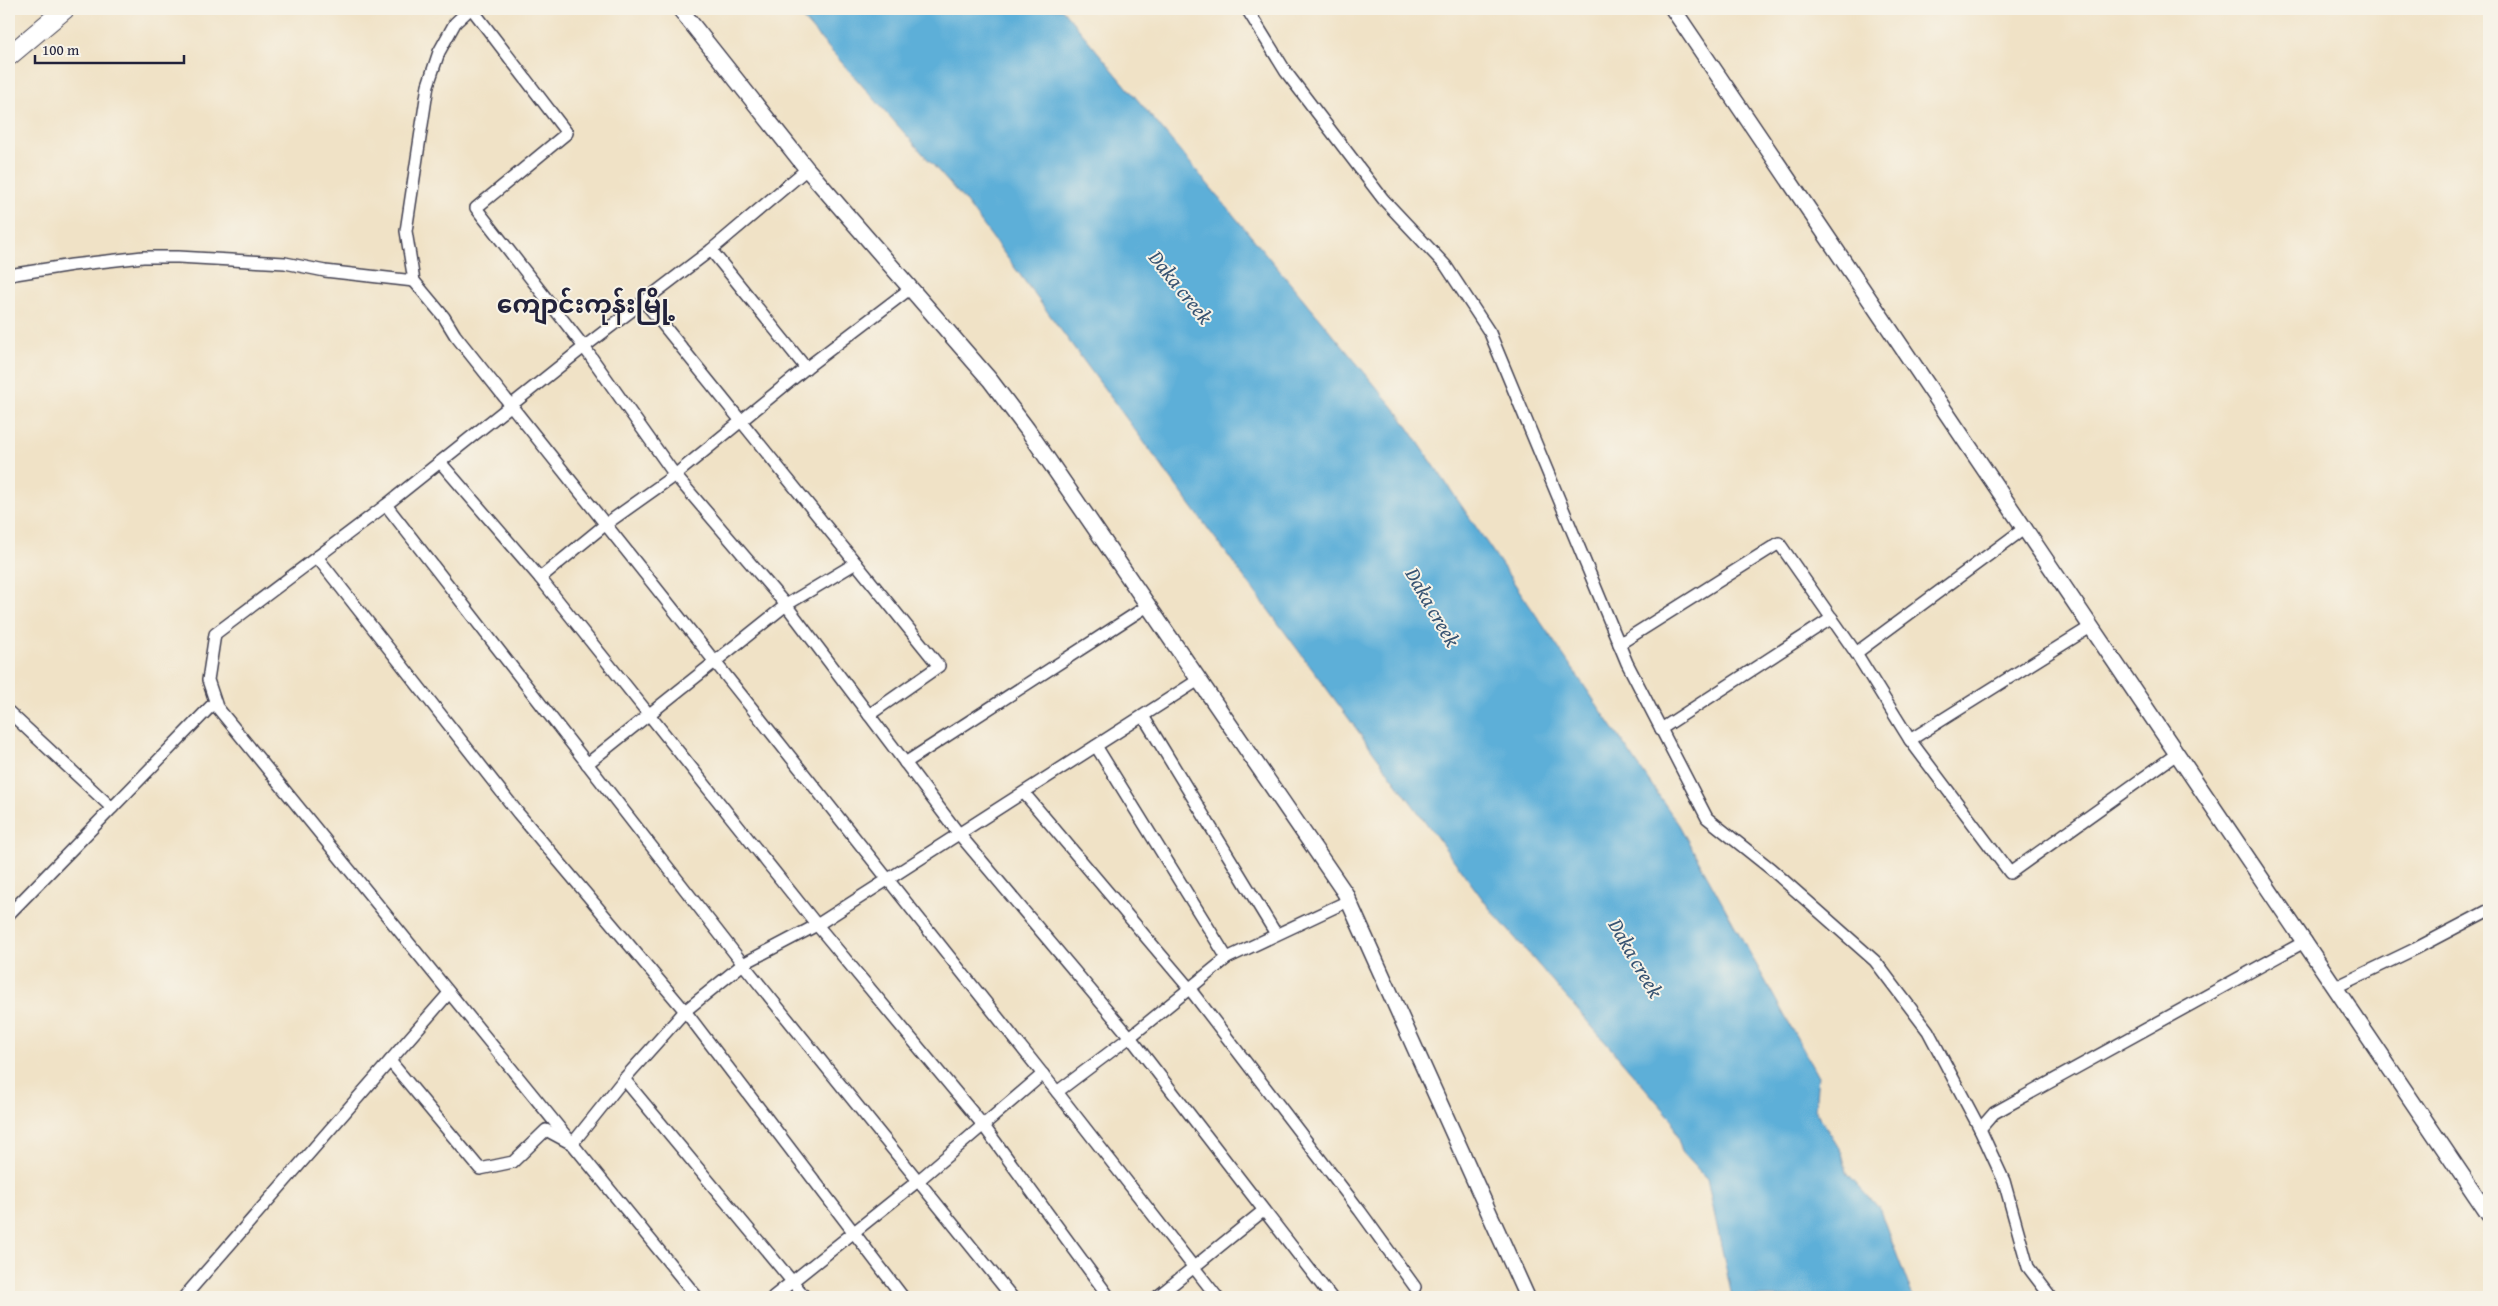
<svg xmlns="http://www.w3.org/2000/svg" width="2498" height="1306" font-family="'Gentium Book Plus','Noto Sans Myanmar',serif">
  <rect width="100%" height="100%" fill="#f7f3e8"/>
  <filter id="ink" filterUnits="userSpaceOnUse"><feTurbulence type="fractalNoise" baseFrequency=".02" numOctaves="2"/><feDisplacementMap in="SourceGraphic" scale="10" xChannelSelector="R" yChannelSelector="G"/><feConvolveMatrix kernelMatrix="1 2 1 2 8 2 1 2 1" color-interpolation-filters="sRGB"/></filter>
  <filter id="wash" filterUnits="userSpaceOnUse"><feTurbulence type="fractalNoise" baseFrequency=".0096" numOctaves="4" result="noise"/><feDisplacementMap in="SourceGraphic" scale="20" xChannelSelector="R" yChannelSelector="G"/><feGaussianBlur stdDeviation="1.12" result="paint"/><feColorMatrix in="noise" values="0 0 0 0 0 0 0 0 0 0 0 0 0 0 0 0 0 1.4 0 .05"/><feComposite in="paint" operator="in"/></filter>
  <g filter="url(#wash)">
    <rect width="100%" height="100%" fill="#f0e2c6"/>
    <polygon fill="#5dafd8" stroke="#40688a" points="794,9 1062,9 1399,414 1679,825 1818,1076 1815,1109 1842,1153 1847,1173 1879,1208 1913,1297 1732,1297 1707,1179 1682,1152 1671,1118 1490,909 966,202"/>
  </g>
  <g filter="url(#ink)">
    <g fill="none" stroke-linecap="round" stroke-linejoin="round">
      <g stroke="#413f50" stroke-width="14">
        <g id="minor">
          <polyline points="470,9 455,23 439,52 428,85 406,231 414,281 444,317 455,335 1057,1092 1217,1297"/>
          <polyline points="472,9 567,133 476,208 584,347 675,475 786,605 959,834 1130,1037 1331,1297"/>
          <polyline points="1247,9 1286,72 1383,199 1446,266 1490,333 1627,663 1707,818 1771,869 1875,961 1928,1031 1980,1129"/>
          <polyline points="711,250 806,368"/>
          <polyline points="9,275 72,265 143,257 178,257 285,263 325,271 414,281"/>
          <polyline points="644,301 939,666 869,715"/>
          <polyline points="440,462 540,578 817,925 983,1125 1109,1297"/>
          <polyline points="386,505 743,964 1012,1297"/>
          <polyline points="317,557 518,813 685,1011 903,1297"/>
          <polyline points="540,578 606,524 675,475 806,368 911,288"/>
          <polyline points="1619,644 1779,543 1856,653 1910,740 2010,873 2178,753"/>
          <polyline points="1856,653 2025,528"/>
          <polyline points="9,712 112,808"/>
          <polyline points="1143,716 1276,934"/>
          <polyline points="1661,729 1832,618"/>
          <polyline points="1910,740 2092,626"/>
          <polyline points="1096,746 1227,958"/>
          <polyline points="905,763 1149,605"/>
          <polyline points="587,764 786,605 856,563"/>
          <polyline points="1024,793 1189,988 1360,1211 1415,1287"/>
          <polyline points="9,914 215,702"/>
          <polyline points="2336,987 2415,949 2489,910"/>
          <polyline points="390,1061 480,1169 513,1162 546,1130 572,1144 624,1079 685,1011 743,964 817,925 1200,679"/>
          <polyline points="624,1079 805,1297"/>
          <polyline points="1057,1092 1130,1037 1227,958 1348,901"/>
          <polyline points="184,1297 449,993"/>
          <polyline points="697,1297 217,707 208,680 215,634 386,505 584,347 711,250 807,169"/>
          <polyline points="773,1297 919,1180 1043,1074"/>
          <polyline points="1157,1297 1263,1211"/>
          <polyline points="2051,1297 2028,1267 2004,1181 1980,1129 1994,1113 2306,941"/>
        </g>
      </g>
      <g stroke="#413f50" stroke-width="18">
        <g id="tertiary">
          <polyline points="680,9 807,169 990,380 1027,429 1345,893 1527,1297"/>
          <polyline points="1673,9 2489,1215"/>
        </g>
      </g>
      <g stroke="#413f50" stroke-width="21">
        <polyline id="trunk" points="9,56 65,9"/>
      </g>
      <use href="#minor" stroke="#fff" stroke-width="11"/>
      <use href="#tertiary" stroke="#fff" stroke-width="15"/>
      <use href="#trunk" stroke="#fff" stroke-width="19"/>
    </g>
  </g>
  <g text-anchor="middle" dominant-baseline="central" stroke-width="4" stroke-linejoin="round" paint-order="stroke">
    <g font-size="21" font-style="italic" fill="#375372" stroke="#f7f3e8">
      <text transform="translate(1181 287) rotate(51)">Daka creek</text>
      <text transform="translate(1433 607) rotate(60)">Daka creek</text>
      <text transform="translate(1636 958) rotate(60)">Daka creek</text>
    </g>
    <g font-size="25" font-weight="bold" fill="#22223b" stroke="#f7f3e8">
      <text x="586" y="304">ကျောင်းကုန်းမြို့</text>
    </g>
  </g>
  <rect width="2498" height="1306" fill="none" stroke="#f7f3e8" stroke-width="30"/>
  <path d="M35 55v8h149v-8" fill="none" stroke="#22223b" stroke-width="2.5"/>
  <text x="42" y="55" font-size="15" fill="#22223b" stroke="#f7f3e8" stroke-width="4" paint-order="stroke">100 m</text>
</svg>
